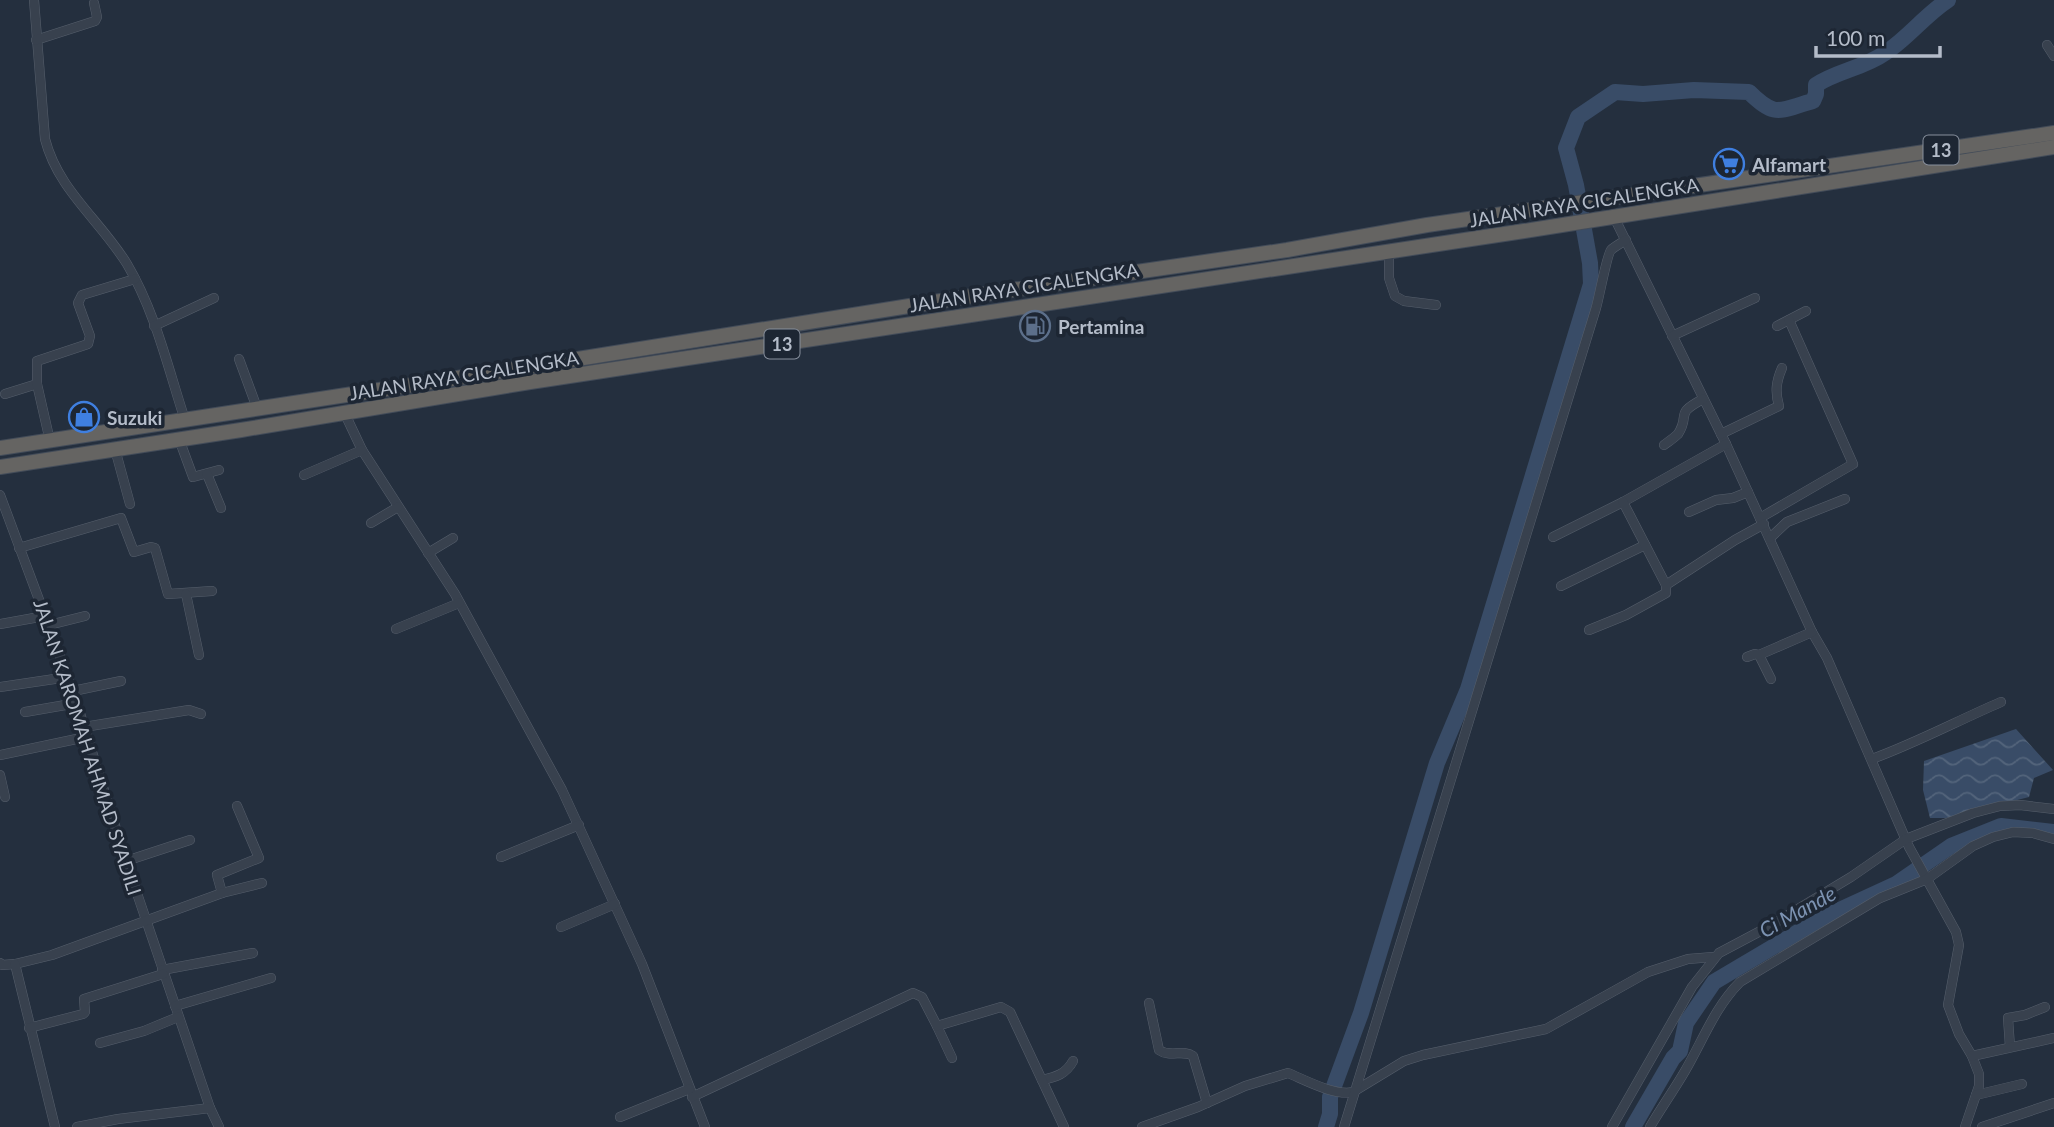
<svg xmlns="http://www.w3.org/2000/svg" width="2054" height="1127" font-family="Lato,sans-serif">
  <defs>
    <pattern id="water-waves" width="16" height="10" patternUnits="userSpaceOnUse" patternTransform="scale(1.75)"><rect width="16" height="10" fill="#394c67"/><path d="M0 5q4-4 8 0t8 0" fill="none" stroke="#53647b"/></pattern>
  </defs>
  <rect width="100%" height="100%" fill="#242f3e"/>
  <polygon fill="url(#water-waves)" points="2016,729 2053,770 2034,778 2029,797 1946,818 1930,818 1923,790 1924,761"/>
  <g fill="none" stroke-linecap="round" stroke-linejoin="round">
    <g stroke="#394c67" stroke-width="16">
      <path d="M1326 1127 1330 1114V1097L1361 1013 1437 763 1468 689 1591 284 1590 263 1576 185 1566 148 1578 117 1615 92 1643 94 1694 90 1749 92C1776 119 1779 110 1813 101L1816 94V85C1837 71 1864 68 1885 53 1908 38 1925 15 1948 0"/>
      <polyline points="1633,1127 1673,1058 1680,1051 1686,1023 1714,982 1820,919 1896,884 1951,846 2001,826 2054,832"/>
    </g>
    <g stroke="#565f6c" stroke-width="10">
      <g id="minor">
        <path d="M34 0 45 139C58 190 100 220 127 264 155 311 168 368 185 420"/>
        <polyline points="36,40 95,21 97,17 94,3"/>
        <polyline points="2047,45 2054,56"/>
        <polyline points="1614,217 1726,444 1812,632 1827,658 1909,847 1956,932 1959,945 1948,1005 1959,1034 1972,1056 1979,1074 1979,1086 1965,1127"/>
        <polyline points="1389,251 1389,278 1395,296 1404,301 1436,305"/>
        <polyline points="154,326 214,298"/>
        <polyline points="1777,326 1806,311"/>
        <polyline points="1672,336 1755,298"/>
        <polyline points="239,359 257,408"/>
        <polyline points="5,394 37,384"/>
        <polyline points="345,414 362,450 455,594 562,790 642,964 705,1127"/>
        <path d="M1721 434 1779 406C1775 392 1776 382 1782 368"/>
        <polyline points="179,439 193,477 219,470"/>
        <polyline points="50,441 37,384 37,361 88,344 90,336 78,303 82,295 135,279"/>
        <path d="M1664 445C1668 442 1674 438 1678 434 1691 414 1673 415 1703 399"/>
        <polyline points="115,449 130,504"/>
        <polyline points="207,474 221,508"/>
        <polyline points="304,475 362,450"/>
        <polyline points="0,495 73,691 126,861 210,1108 219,1127"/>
        <polyline points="1689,512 1716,500 1733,498 1748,492"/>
        <polyline points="1760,518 1853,464 1789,320"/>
        <polyline points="371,523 398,507"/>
        <polyline points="1553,537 1623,502 1726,444"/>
        <polyline points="1770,538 1787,522 1845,499"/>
        <polyline points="19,548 121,518 134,552 151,547 155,548 168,594 212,591"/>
        <polyline points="428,553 453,538"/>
        <polyline points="1666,585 1735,540 1764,524"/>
        <polyline points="1561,586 1645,545"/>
        <polyline points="186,594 199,655"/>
        <polyline points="0,624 45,616"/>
        <polyline points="49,625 85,616"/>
        <polyline points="396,629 459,603"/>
        <polyline points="1589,630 1626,615 1666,593 1666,585 1623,502"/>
        <polyline points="1759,655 1771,679"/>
        <polyline points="1747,657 1755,654 1759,655 1812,632"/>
        <polyline points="0,687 68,677"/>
        <polyline points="73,691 121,681"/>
        <polyline points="25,712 77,703"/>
        <polyline points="84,727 189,710 201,714"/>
        <polyline points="0,755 86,737"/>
        <path d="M1872 759C1916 743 1957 721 2001 702"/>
        <polyline points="0,775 5,797"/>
        <polyline points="501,857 579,825"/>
        <polyline points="126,861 190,840"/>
        <polyline points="222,893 217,875 259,858 237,806"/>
        <polyline points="561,927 615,904"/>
        <polyline points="0,963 2,965 15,964 52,955 222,893 262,883"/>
        <polyline points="15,964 55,1127"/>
        <polyline points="162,970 253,953"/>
        <path d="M1149 1003 1159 1050C1170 1058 1183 1049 1193 1056L1207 1103"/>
        <polyline points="175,1006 271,978"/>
        <polyline points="937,1026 952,1058"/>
        <polyline points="29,1028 83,1014 85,1012 84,999 163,974"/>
        <polyline points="100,1043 144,1031 178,1017"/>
        <polyline points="2010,1047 2008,1018 2025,1015 2045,1007"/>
        <polyline points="1972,1056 2054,1038"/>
        <path d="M1042 1080C1056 1077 1066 1074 1073 1061"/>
        <polyline points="1976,1095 2022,1084"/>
        <polyline points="692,1097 913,993 922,997 937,1026 1001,1007 1010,1012 1064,1127"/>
        <polyline points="620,1117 689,1089"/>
        <polyline points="77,1127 118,1119 210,1108"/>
        <path d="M1142 1127 1198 1107 1245 1086 1288 1073C1305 1080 1334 1096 1353 1092L1404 1061 1423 1055 1546 1029 1648 972 1688 959 1713 957"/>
        <path d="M1344 1127 1596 308C1599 298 1607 254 1611 250 1614 247 1621 243 1626 240"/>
        <polyline points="1612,1127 1692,987 1719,953 1768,927 1851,877 1906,839 1973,813 2000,806 2020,805 2054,809"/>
        <path d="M1650 1127C1661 1108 1674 1090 1685 1071 1703 1040 1715 1007 1740 982L1880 898 1927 879 1973 846 1993 837 2013 832 2033 833 2054 839"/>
        <polyline points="1982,1127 2054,1103"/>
      </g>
    </g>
    <g stroke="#434c59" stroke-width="16">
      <g id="trunk">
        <polyline points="0,448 490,373 978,295 1287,250 1427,225 2054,133"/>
        <polyline points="0,467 241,430 530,382 1524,231 2054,147"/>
      </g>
    </g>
    <use href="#minor" stroke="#38414e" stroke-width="9"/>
    <use href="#trunk" stroke="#656462" stroke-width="14"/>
  </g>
  <defs>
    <g id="supermarket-ring" transform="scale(1.575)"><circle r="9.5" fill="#1d2633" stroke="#3f7fe0" stroke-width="1.5"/><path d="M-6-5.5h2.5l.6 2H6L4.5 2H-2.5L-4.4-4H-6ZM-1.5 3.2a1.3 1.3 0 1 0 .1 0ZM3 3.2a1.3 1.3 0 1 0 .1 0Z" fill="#3f7fe0"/></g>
    <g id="fuel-ring" transform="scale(1.575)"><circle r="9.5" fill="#1d2633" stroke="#5c6f8a" stroke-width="1.5"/><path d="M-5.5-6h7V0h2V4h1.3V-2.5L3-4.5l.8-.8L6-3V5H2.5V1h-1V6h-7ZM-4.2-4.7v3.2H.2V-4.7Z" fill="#5c6f8a"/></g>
    <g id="shop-ring" transform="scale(1.575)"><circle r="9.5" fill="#1d2633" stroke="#3f7fe0" stroke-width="1.5"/><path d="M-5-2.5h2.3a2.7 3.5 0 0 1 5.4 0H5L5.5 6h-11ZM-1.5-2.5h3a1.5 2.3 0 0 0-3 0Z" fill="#3f7fe0"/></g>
  </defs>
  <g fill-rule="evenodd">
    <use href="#supermarket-ring" x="1729" y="164"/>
    <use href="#fuel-ring" x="1035" y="326"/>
    <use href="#shop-ring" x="84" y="417"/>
  </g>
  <g text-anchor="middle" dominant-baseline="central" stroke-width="7" stroke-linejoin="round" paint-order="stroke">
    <g fill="#1d2633" stroke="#878f9c" stroke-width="2">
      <rect x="1923.5" y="135.5" width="35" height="29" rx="5"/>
      <rect x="764.5" y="329.5" width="35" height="29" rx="5"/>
    </g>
    <g font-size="18" font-weight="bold" fill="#b4bcc9">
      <text x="1941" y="150">13</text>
      <text x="782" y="344">13</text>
    </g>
    <g font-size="19" font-weight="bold" fill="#b4bcc9" stroke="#1d2633" text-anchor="start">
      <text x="1752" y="164">Alfamart</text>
      <text x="1058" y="326">Pertamina</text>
      <text x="107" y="417">Suzuki</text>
    </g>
    <g font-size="19" fill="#b4bcc9" stroke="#1d2633">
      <text transform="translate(1584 202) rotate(-9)">JALAN RAYA CICALENGKA</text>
      <text transform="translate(1024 287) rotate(-9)">JALAN RAYA CICALENGKA</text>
      <text transform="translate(464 375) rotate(-9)">JALAN RAYA CICALENGKA</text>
      <text transform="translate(88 747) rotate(72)">JALAN KAROMAH AHMAD SYADILI</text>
    </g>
    <g font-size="21" font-style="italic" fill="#7c92b1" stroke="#1d2633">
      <text transform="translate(1797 911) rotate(-29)">Ci Mande</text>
    </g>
  </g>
  <path d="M1816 46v10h124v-10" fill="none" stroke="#b4bcc9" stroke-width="3.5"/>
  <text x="1826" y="46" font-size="21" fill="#b4bcc9" stroke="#1d2633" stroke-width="5" paint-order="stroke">100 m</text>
</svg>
